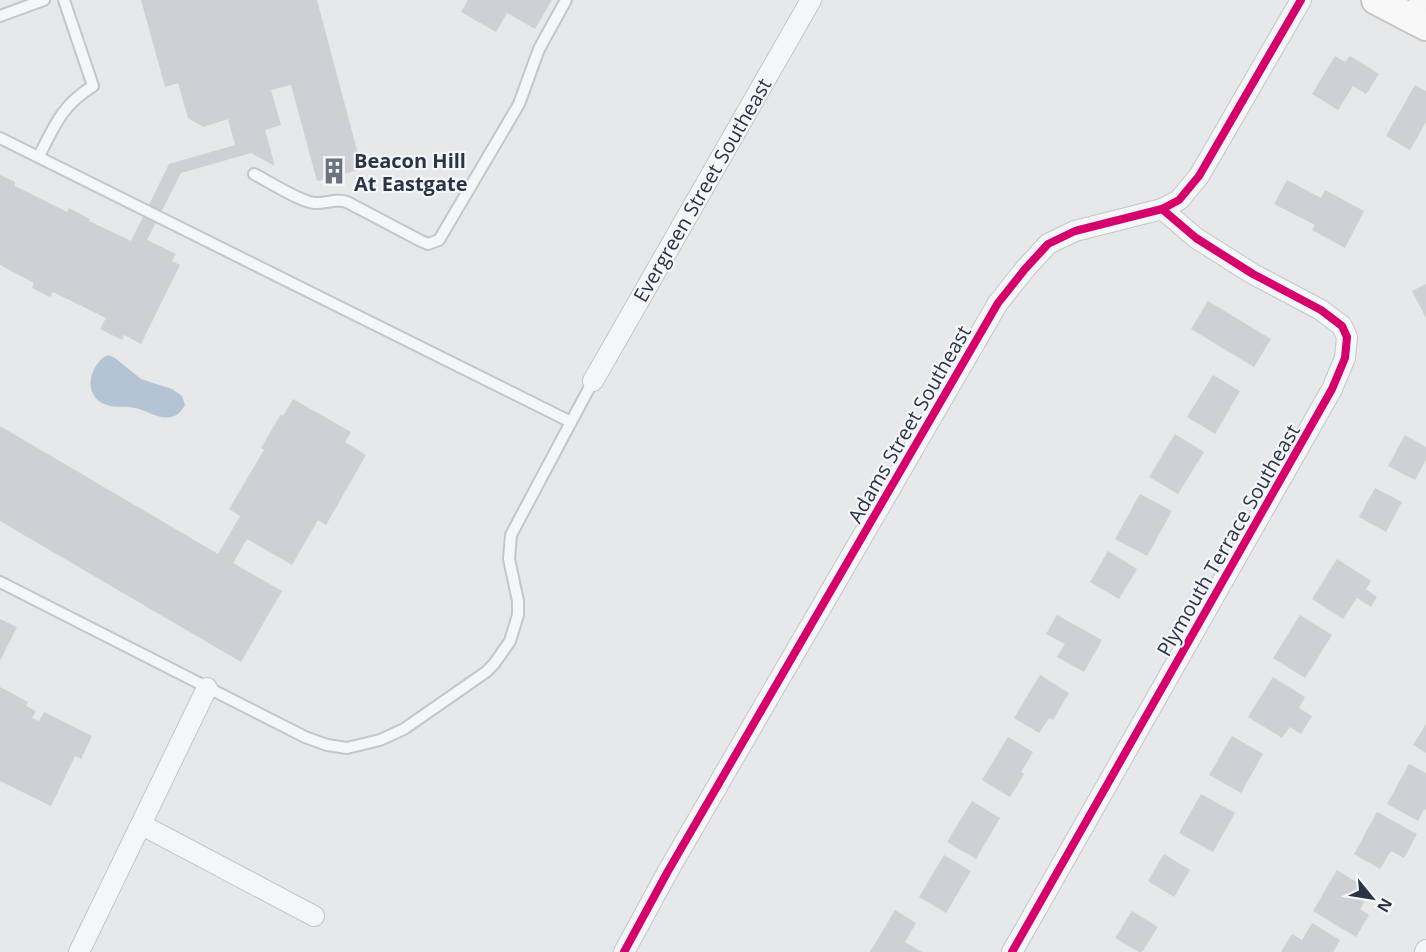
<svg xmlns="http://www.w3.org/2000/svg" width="1426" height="952" font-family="'Open Sans',sans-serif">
  <rect width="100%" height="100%" fill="#e6e8ea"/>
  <path fill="#b4c4d5" d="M108 355 115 358 141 379 172 389 182 396 185 405C181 411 179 415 171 417 159 420 147 410 135 408 126 406 116 408 107 405 92 401 87 385 93 372 96 364 101 358 108 355Z"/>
  <g fill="#ced0d3">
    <polygon points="141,0 317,0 362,169 317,181 291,85 271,90 281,125 265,130 275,166 251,153 181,173 147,240 176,254 172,261 180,265 141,344 124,335 122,340 100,329 106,318 53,292 50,297 32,288 34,283 0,265 0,175 15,182 15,186 67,212 69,208 90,219 89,221 131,241 169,164 235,145 228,119 203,127 188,118 178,83 165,87"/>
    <polygon points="468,0 552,0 535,29 507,13 496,32 461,12"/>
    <polygon points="1335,56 1345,62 1350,56 1379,74 1366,94 1353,86 1338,110 1312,94"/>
    <polygon points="1415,85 1426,91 1426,122 1410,150 1386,136"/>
    <polygon points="1287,180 1321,198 1325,190 1364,211 1345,248 1312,230 1315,225 1274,204"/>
    <polygon points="1426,284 1426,318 1412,291"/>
    <polygon points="1208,301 1271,339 1254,367 1191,329"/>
    <polygon points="1213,375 1240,391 1215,434 1187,417"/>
    <polygon points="293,399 351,432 345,442 366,455 326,525 318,520 292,565 247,539 233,563 282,591 241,662 0,521 0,426 218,554 240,516 229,509 264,450 261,448 281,414 283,416"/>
    <polygon points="1175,434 1204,452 1178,494 1149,477"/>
    <polygon points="1405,435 1426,447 1426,460 1415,480 1388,466"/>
    <polygon points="1375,488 1402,502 1386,532 1359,517"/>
    <polygon points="1140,494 1172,511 1147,556 1115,539"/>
    <polygon points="1108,551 1137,569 1119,599 1090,582"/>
    <polygon points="1337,559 1371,581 1366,589 1377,597 1371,607 1357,598 1343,619 1312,599"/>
    <polygon points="1057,615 1102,640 1084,672 1057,657 1065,644 1046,634"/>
    <polygon points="1300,615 1332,635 1305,678 1273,658"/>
    <polygon points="0,619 17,627 0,661"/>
    <polygon points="1040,675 1069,693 1053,720 1049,718 1039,733 1014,718"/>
    <polygon points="1273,677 1305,697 1299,708 1312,716 1301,734 1290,727 1282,738 1248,717"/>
    <polygon points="0,687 28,702 26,706 36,711 32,718 39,721 44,712 92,736 81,759 75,756 51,806 0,781"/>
    <polygon points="1426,724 1426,753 1413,745"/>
    <polygon points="1232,736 1263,754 1241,793 1209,775"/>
    <polygon points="1008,737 1033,752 1021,772 1024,774 1010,797 982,780"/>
    <polygon points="1409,764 1426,773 1426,810 1424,809 1418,821 1387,804"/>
    <polygon points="1201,794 1235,813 1213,852 1179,833"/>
    <polygon points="972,801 1000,818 976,859 947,842"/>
    <polygon points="1377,812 1417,834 1404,858 1391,851 1380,869 1354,854"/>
    <polygon points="1164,854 1190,870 1174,897 1148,881"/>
    <polygon points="944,855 971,871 946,913 919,897"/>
    <polygon points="1337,870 1371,891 1360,909 1369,915 1356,937 1313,911"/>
    <polygon points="895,910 916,923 905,942 922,952 870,952"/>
    <polygon points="1132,911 1158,927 1142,952 1139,952 1115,938"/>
    <polygon points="1312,923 1340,940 1333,952 1281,952 1292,934 1302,940"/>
  </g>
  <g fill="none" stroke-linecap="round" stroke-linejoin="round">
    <g stroke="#c4c6c8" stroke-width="14">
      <g id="service">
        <polyline points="0,16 44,0"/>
        <polyline points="0,138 571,422 511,535 509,559 518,601 518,615 510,641 494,664 486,672 404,729 380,740 347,748 327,745 305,737 0,582"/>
        <path d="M39 156C55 125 61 106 93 86L64 0"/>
        <path d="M254 174C268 181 299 201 314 203 326 204 335 198 347 202L421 241 428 244 439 240 519 104 539 49 566 0"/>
        <polyline points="571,422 593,381"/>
      </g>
    </g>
    <g stroke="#c4c6c8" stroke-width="22">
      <g id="minor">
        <polyline points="1411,18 1421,0"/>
        <polyline points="593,381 811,0"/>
        <polyline points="142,825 314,916"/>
        <polyline points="79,952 207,688"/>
        <polyline points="624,952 668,871 998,303 1025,269 1048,244 1075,231 1162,209 1179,200 1199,176 1301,0"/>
        <polyline points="1012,952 1332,389 1345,358 1347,337 1342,326 1321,310 1253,274 1196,238 1162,209"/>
        <polyline points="1425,952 1426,950"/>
      </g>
    </g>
    <g stroke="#c4c6c8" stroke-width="32">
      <polyline id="secondary" points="1376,0 1426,26"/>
    </g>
    <use href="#service" stroke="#f5f6f7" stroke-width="10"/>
    <use href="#minor" stroke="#f5f6f7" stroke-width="20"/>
    <use href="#secondary" stroke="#f8f8f8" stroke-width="28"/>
    <g stroke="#f4f6f9" stroke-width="11">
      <g id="cycleway">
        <polyline points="624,952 668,871 998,303 1025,269 1048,244 1075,231 1162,209 1179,200 1199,176 1301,0"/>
        <polyline points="1012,952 1332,389 1345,358 1347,337 1342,326 1321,310 1253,274 1196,238 1162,209"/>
      </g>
    </g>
    <use href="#cycleway" stroke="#d6006c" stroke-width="8"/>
  </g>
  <defs>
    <g id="building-bare" transform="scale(2.07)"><path d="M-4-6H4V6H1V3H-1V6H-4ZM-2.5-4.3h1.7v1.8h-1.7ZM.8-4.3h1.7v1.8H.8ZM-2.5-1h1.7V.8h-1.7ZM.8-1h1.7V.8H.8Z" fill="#6c737f" stroke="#f4f6f9" stroke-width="2.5" paint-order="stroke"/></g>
  </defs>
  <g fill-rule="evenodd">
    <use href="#building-bare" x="334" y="171"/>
  </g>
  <g text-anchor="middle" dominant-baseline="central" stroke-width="4.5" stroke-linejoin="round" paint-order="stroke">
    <g font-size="20" font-weight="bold" fill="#2b3445" stroke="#f4f6f9" text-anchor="start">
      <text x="354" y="160">Beacon Hill<tspan x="354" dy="23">At Eastgate</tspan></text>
    </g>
    <g font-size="20" fill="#2b3445" stroke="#f4f6f9">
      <text transform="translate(702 190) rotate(-60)">Evergreen Street Southeast</text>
      <text transform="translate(909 424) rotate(-60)">Adams Street Southeast</text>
      <text transform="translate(1228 540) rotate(-60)">Plymouth Terrace Southeast</text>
    </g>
  </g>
  <g transform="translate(1372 898) rotate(120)" stroke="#f4f6f9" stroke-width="4.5" paint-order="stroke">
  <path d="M0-4.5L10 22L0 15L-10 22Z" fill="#2b3445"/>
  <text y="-9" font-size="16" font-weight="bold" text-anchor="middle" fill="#2b3445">N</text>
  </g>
</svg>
